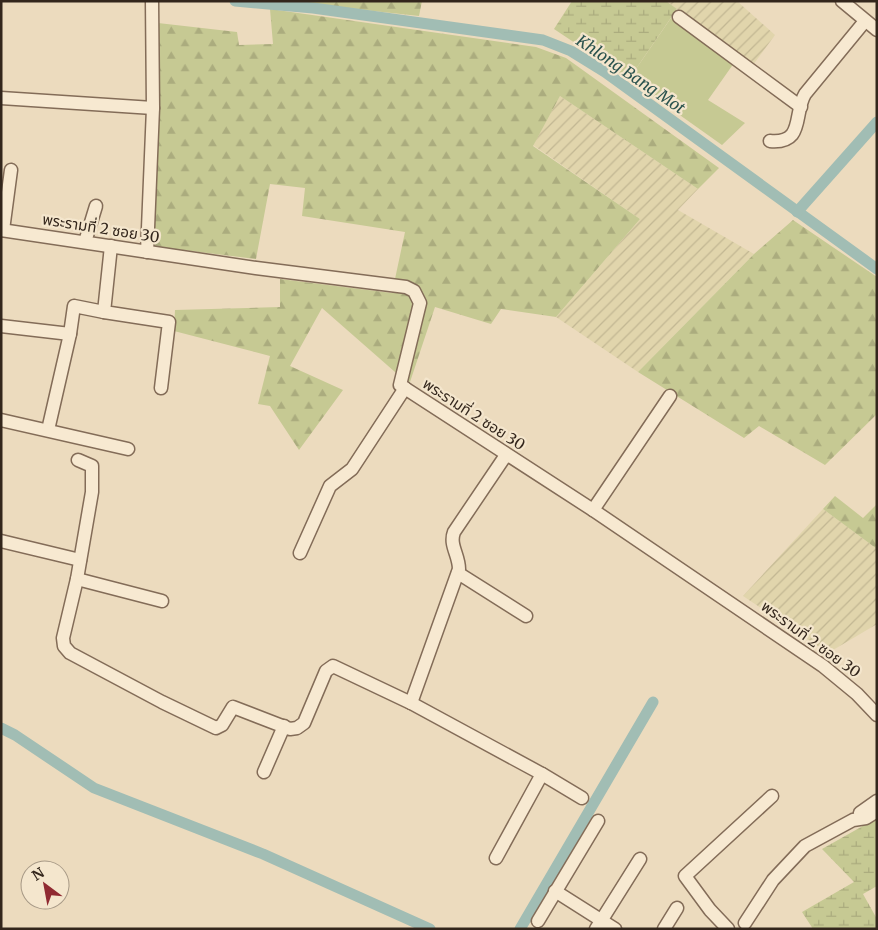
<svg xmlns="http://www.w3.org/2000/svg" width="878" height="930" font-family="Merriweather,'Noto Sans Thai',serif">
  <defs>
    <pattern id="farmland-furrows" width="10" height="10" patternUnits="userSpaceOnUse" patternTransform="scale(1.25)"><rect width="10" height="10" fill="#e1d5ac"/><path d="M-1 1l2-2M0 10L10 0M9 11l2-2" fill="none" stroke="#c2b793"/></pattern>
    <pattern id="forest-firs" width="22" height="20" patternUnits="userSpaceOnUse" patternTransform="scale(1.25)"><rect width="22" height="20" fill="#c6c993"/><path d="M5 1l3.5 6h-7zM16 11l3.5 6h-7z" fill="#abac7e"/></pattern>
    <pattern id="wetland-marsh" width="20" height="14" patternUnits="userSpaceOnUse" patternTransform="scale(1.25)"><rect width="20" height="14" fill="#c6c993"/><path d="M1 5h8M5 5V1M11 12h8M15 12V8" fill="none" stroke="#abac7e"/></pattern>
  </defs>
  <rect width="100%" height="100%" fill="#ecdbbe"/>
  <g fill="url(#farmland-furrows)">
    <polygon points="666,1 737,1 775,35 753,65"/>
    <polygon points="560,96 698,189 678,210 754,254 638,372 556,317 640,219 533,145"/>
    <polygon points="823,509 877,549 877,624 828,653 743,596"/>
  </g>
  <polygon fill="#c6c993" points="671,18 734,63 708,100 745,123 722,145 629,79"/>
  <g fill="url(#forest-firs)">
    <polygon points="282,1 422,1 419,16"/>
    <polygon points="270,9 536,47 566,58 719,168 698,189 560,96 533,146 640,219 556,317 501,309 491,324 435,307 410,382 395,372 322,308 290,366 343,390 299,450 270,406 258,404 270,356 174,331 175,310 280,307 280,279 392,293 405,232 302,216 305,188 270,184 256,259 151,246 158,23 237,32 239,45 273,44"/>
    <polygon points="793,220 877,277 877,414 825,465 759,426 744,438 638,372 754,254"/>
    <polygon points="835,496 863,518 877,504 877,549 823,509"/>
  </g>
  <g fill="url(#wetland-marsh)">
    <polygon points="572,1 666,1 677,9 629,79 554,29"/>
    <polygon points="877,818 877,886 863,894 877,919 877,929 813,929 802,912 854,882 822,849"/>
  </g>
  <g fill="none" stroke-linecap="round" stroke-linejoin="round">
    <g stroke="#a1bdb4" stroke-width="11">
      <polyline points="235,1 313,8 543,40 571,51 605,72 877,269"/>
      <polyline points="797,212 877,122"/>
      <polyline points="1,728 15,735 94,788 263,854 430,929"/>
      <polyline points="520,929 653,702"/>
    </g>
    <g stroke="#836c58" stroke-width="15">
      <g id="minor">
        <polyline points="842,1 877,30"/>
        <polyline points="679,17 801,107"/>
        <polyline points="1,98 153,108"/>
        <path d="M770 141C805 144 793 114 805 94L865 21"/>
        <polyline points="1,230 256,268 406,287 414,291 420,303 400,385 593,510 823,666 857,694 877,715"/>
        <polyline points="3,230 11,170"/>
        <polyline points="85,242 96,206"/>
        <polyline points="111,246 104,312 169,322 161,388"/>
        <polyline points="147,252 153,108 152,1"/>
        <polyline points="1,326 70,334 74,306 104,312"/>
        <polyline points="1,420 128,449"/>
        <polyline points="48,430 70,334"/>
        <path d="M78 460 92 466V492L77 579 63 638 64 646 70 653 162 702 216 728 222 725 233 707 290 729 297 728 304 723 326 671 333 666 411 703 459 569C459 555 449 545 454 532L506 455"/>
        <polyline points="593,510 670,396"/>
        <polyline points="1,541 80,560"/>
        <polyline points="300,553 330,486 352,469 405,388"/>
        <polyline points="458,573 526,616"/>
        <polyline points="77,579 162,601"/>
        <polyline points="411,703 542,774 496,858"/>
        <polyline points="264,772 284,726"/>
        <polyline points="542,774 582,798"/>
        <polyline points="860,813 877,801"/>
        <polyline points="555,891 615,929"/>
        <polyline points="538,921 598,821"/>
        <polyline points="745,923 773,880 805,846 853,820 866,818 877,811"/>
        <polyline points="596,929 640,859"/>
        <polyline points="664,929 677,908"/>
        <polyline points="728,929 710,910 685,876 772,796"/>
      </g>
    </g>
    <use href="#minor" stroke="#f7e9d1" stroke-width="12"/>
  </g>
  <g text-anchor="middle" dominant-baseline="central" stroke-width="4.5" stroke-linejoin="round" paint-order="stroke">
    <g font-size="15" fill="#33261c" stroke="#f4e6cd">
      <text transform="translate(101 228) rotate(9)">พระรามที่ 2 ซอย 30</text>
      <text transform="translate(474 414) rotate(33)">พระรามที่ 2 ซอย 30</text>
      <text transform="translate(811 639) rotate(36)">พระรามที่ 2 ซอย 30</text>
    </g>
    <g font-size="16" font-style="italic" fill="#2b534e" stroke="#f4e6cd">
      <text transform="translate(631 74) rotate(34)">Khlong Bang Mot</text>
    </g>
  </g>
  <rect width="878" height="930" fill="none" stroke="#33261c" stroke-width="5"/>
  <g transform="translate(45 885) rotate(328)"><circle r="24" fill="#f4e6cd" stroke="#a79986"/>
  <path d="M0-4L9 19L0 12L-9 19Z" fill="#902a31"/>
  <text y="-8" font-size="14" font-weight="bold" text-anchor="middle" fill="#33261c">N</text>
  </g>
</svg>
